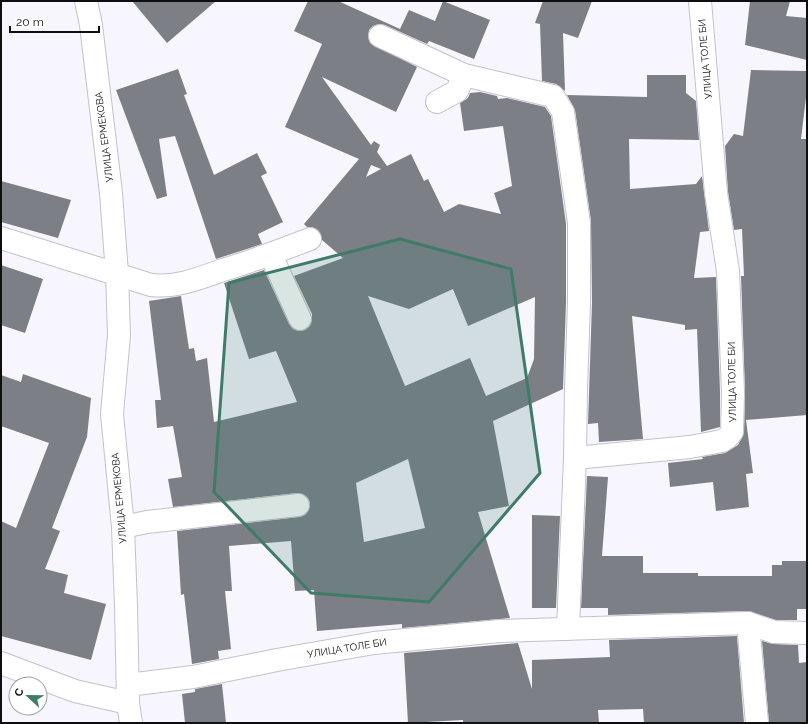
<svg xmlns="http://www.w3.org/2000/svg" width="808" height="724" font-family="Raleway,sans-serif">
  <rect width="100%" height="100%" fill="#f7f6fe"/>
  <g fill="#7c7f86" fill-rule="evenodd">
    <polygon points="132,1 216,1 167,43"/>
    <path d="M308 1H338L400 29 409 10 435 21 443 1 490 20 474 59 429 41 427 44 385 25 379 24 373 26 369 30 368 37 370 43 417 67 396 112 322 77 371 145 374 141 380 145 377 152 387 166 411 154 424 181 428 179 444 212 459 204 501 214 494 193 512 186 503 126 464 131 460 103 468 98 470 93 480 92 497 96 498 99 507 98 545 107 551 116 566 224V303L563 389 493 421 509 506 478 512 510 618 402 628V624L317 631 314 590 295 591 291 541 229 546 232 591H225L231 649 218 651 219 659 192 664 184 594 181 595 177 531 299 517 305 515 309 510 310 503 308 498 303 494 297 493 173 507 168 479 182 477 173 426 157 428 155 400H161L149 301 181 296 189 349 194 348 196 361 207 358 214 422 297 402 276 351 249 359 224 283 264 270 289 324 293 329 299 331 305 330 310 326 312 320V314L294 276 343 258 322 240 318 230 312 227H307L304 224 359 159 285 127 322 44 294 31ZM371 165 381 169 366 177ZM453 289 468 326 535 297 534 359 527 378 486 396 470 358 405 386 368 296 409 309ZM408 459 425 528 364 542 356 483Z"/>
    <polygon points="543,1 592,1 578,38 563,33 565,91 556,84 542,81 540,24 535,23"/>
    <polygon points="750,1 790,1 786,16 807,18 807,60 745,45"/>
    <polygon points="178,69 187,94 184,95 214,175 257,153 267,173 261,176 283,222 258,234 262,244 216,259 175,136 159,139 167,196 157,199 116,90"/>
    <polygon points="751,70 807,71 807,89 801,139 807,139 807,415 746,420 753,473 746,474 749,507 716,511 713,482 670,487 668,463 703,459 702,457 725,453 738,445 744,433 745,391 741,276 744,276 742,229 734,230 728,192 725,146 734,134 743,136"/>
    <polygon points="647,75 686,75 686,93 696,101 699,140 629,139 630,189 696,184 702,176 709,231 700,232 694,278 716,277 720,392 720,427 701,432 697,329 685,330 685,325 632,316 643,439 599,442 598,423 588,424 592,303 591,221 575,110 567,95 647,97"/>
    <polygon points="1,181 71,200 58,238 1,222"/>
    <polygon points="1,265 43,279 25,333 1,325"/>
    <polygon points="23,374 91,398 87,437 52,528 60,531 45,569 68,575 64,593 106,604 91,660 1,636 1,521 16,528 49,443 1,426 1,375 21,382"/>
    <polygon points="587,476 608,477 602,556 643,556 643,573 698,573 698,576 772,576 772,565 782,565 782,561 807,561 807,609 797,609 797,620 776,620 748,611 608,615 608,608 581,608"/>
    <polygon points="532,515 560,516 556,608 532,608"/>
    <polygon points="737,636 744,723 644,723 643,709 598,710 599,723 463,723 463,720 408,723 404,653 518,643 532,689 532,660 610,657 609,640"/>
    <polygon points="762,641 773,644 798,645 799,663 807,662 807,723 769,723"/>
    <polygon points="222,684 226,723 185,723 182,694 195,692 195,689"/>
  </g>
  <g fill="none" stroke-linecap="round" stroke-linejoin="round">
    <g stroke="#c3c2ca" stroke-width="24">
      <g id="minor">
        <polyline points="86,1 91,25 111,193 117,274 119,335 112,414 123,527 126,606 128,703 131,723"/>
        <polyline points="380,36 464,75 553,96 563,112 579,223 579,303 576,388 575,458 568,629"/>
        <polyline points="437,102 457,91 464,75"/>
        <path d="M1 238 151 285C176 288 200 278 223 270 253 261 281 250 310 239"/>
        <polyline points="271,255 300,319"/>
        <polyline points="575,458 690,447 722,441 728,437 732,432 733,392 728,271 716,193 700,1"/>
        <polyline points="123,527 147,522 298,505"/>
        <polyline points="748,623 757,723"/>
        <polyline points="1,663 75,691 128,703"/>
        <polyline points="128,685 193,677 277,660 374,643 500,631 748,623 774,632 807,633"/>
      </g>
    </g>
    <use href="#minor" stroke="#fff" stroke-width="22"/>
  </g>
  <path fill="#3e7c68" fill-opacity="0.2" stroke="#3e7c68" stroke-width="3" stroke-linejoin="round" d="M400 239 511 269 540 473 429 602 311 593 214 492 229 283Z"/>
  <g text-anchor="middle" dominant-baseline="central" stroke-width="3" stroke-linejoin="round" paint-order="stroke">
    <g font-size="10" fill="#0e0e10" stroke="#fff">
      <text transform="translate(705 59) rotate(-95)">УЛИЦА ТОЛЕ БИ</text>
      <text transform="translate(104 137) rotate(-97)">УЛИЦА ЕРМЕКОВА</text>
      <text transform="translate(732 382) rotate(-91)">УЛИЦА ТОЛЕ БИ</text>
      <text transform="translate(119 498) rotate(-95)">УЛИЦА ЕРМЕКОВА</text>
      <text transform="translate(347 648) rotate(-9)">УЛИЦА ТОЛЕ БИ</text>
    </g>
  </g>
  <rect width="808" height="724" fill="none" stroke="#0e0e10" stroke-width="4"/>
  <g transform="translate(28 696) rotate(292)"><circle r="19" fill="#ffffff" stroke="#9f9f9f"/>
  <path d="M0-3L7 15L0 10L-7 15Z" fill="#3e7c68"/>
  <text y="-6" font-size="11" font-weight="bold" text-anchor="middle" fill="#0e0e10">С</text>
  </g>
  <path d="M10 26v6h89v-6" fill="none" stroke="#0e0e10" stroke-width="2"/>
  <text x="16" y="26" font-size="12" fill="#0e0e10" stroke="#ffffff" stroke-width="3" paint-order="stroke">20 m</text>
</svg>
